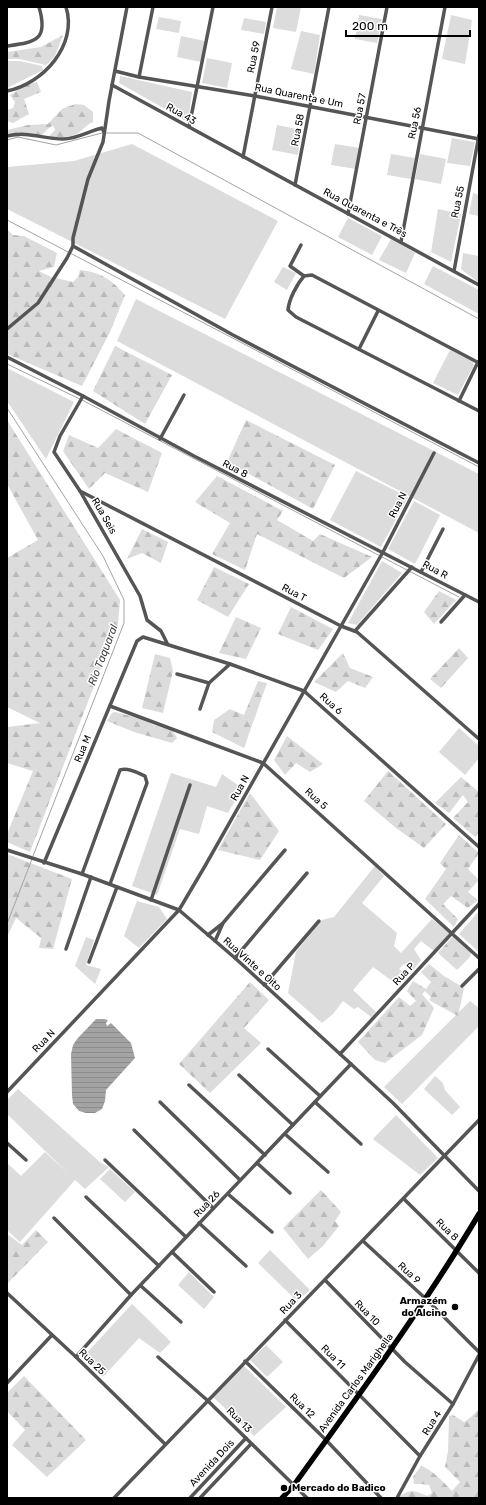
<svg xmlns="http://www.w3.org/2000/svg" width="486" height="1505" font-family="Rubik,sans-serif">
  <defs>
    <pattern id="forest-firs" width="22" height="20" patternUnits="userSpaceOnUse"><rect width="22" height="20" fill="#dcdcdc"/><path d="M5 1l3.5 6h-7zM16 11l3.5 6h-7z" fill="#bbb"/></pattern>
    <pattern id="water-rules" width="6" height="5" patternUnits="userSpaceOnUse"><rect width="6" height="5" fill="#a3a3a3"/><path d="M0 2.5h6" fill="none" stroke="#8b8b8b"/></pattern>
  </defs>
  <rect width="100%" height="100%" fill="#fff"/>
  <g fill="#dcdcdc">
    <polygon points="277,7 301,7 296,32 273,28"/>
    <polygon points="359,15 382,19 377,43 355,39"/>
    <polygon points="451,15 472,20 465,64 442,59"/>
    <polygon points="159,17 181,21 179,33 156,29"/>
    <polygon points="244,18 266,22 264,34 241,30"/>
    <polygon points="301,31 320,35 314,74 291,69"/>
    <polygon points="181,36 205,41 201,62 177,57"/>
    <polygon points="207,58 232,63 227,88 202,83"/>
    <polygon points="7,61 20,61 42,66 43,70 7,88"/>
    <polygon points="120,76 192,92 188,122 119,83"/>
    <polygon points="277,125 302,130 298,155 272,150"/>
    <polygon points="452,138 475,142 470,166 447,163"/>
    <polygon points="132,144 278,221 225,319 7,209 7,167 74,161"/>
    <polygon points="335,144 360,148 356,169 331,165"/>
    <polygon points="391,154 415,158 411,179 387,175"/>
    <polygon points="420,154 446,159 441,184 415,179"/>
    <polygon points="473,193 479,195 479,216 469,214"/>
    <polygon points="438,209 461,214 451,262 431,252"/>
    <polygon points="348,218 382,236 372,255 338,237"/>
    <polygon points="391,239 415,253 406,273 379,260"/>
    <polygon points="463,253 479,256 479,283 461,269"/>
    <polygon points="433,266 479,290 479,314 424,284"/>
    <polygon points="283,267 296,273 287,290 274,282"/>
    <polygon points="136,299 479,474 479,533 117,341"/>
    <polygon points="450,350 473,362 474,365 458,395 433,383"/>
    <polygon points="7,368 74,402 46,459 7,401"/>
    <polygon points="356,471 408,497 381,547 330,520"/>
    <polygon points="414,501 440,515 415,564 388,549"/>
    <polygon points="382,561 402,573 357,625 348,623"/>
    <polygon points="459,728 479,746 479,758 465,775 439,752"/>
    <polygon points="171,773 216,787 222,774 242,788 228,813 207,806 199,834 180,829 157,895 132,886"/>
    <polygon points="375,866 384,876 362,903 397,933 394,946 401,953 432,919 450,933 434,951 421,941 414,949 421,960 413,970 404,964 399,969 407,976 399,986 373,967 353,990 376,1012 371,1017 358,1007 354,1009 343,1001 333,1014 322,1023 288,993 296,952 322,920 334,917"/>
    <polygon points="137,901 159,907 167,919 139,948 124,936"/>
    <polygon points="479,911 479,952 459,934"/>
    <polygon points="86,937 94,940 86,965 101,969 95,984 75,966"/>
    <polygon points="470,1001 479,1008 479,1026 402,1104 384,1087"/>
    <polygon points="435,1076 443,1083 445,1090 460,1107 452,1115 424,1089"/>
    <polygon points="18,1089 101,1163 109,1167 85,1189 75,1180 20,1242 7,1230 7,1163 21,1176 45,1152 70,1175 7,1114 7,1100"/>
    <polygon points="396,1115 438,1158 420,1175 373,1139"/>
    <polygon points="110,1169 135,1192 125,1202 100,1179"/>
    <polygon points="270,1250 310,1290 297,1301 258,1263"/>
    <polygon points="189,1272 214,1297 204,1309 178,1285"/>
    <polygon points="132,1304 171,1342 160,1353 139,1338 103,1377 83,1357"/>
    <polygon points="266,1345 283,1362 267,1377 250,1360"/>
    <polygon points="243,1365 286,1407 254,1436 213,1397"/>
  </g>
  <g fill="url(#forest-firs)">
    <polygon points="63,35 55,56 46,65 19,59 7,59 7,52 41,47"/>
    <polygon points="37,82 41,92 24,99 29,114 13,123 7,121 7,110 13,108 15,102 10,95 26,85"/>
    <path d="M75 104 84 105 93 112V122C86 125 83 130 77 134 70 138 59 137 51 137L50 135 55 130 53 125 48 129 42 135 7 137V130L28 125 48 124 62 109Z"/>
    <path d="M7 229 13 235 24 236 57 253 54 267 39 271 51 277 73 282 78 277 80 270C101 272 112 280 125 295L110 332 82 386 7 354V333L8 330 7 329Z"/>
    <polygon points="115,346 172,375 145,424 93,391"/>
    <polygon points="7,420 120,600 118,624 30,852 7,842 7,834 33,771 7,763 7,727 40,723 7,707 7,558 38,540 7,484"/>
    <polygon points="246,420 335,465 313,509 227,462"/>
    <polygon points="116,429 162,453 148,492 105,473 89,489 63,451 69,435 98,448"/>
    <polygon points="217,476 283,511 277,520 313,541 320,534 372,557 344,578 257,534 245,570 212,554 230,523 195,502"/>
    <polygon points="142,529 168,542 161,563 142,553 127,559"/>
    <polygon points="214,567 249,584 228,617 197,600"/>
    <polygon points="439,591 456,600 434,624 424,612"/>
    <polygon points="291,607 333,629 318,650 278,634"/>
    <polygon points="236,617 261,628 246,659 219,653"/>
    <polygon points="459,648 468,658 441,688 430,679"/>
    <polygon points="343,653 350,668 373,677 365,688 348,681 336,692 314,682"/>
    <polygon points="155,654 170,658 173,671 163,713 142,708"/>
    <polygon points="258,681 267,683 244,748 212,732 214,720 230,709 244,715"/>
    <polygon points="115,712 142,719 156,726 172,730 177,738 172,743 134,732 107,721 112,713"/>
    <polygon points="287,736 323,764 310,772 296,763 285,775 274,760"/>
    <polygon points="388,771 446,824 424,848 396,828 364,801"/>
    <polygon points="461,777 479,792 479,832 475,837 453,818 468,802 463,795 449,813 435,803"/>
    <polygon points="250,793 279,831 260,860 218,850"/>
    <polygon points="459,835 479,853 468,869 479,880 468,892 478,900 468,908 451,896 443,904 458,919 454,927 425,899 446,869 440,863"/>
    <polygon points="7,854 72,879 53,949 39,948 41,938 16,918 7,937"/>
    <polygon points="454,935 471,952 470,957 457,970 438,953"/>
    <polygon points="429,964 444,976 464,988 458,1016 429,1000 431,997 425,991 422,994 434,1008 422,1035 385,1063 375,1060 358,1042 399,997 410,1006 416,1001 407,991 413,981 426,989 431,982 421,972"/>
    <polygon points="250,982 269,1000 244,1028 261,1043 210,1093 179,1064"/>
    <polygon points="321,1190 341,1212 335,1221 339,1226 323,1246 308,1259 283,1228"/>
    <polygon points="36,1230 48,1242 7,1284 7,1234 22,1245"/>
    <polygon points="24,1376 86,1440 47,1477 12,1445 25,1430 7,1411 7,1393"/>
    <path d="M479 1409V1498H397C410 1489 413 1490 427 1496L432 1493 429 1485 421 1484H414L413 1477 421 1466C433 1470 443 1482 452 1491L460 1482 445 1467 448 1451 449 1416 453 1415 464 1422 471 1417Z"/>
  </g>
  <polygon fill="url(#water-rules)" points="96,1019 104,1019 108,1020 106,1023 107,1026 111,1023 131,1043 135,1058 106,1090 105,1101 102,1109 95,1113 86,1113 79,1111 73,1104 72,1095 71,1054 73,1045 77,1039"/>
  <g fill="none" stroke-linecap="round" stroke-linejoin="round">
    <g stroke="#a3a3a3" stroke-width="1">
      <polyline points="105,133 138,133 479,319"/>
      <polyline points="7,140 18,137 56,145 102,133"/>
      <polyline points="7,220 479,467"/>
      <polyline points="7,364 84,401 407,570"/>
      <polyline points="7,408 103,556 124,600 124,623 33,856"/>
      <polyline points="409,571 459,597"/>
      <polyline points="7,924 32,859"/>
    </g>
    <g stroke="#555" stroke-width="3.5">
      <path d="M7 46C35 42 49 41 39 7"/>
      <polyline points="115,71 139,77 255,96 479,139"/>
      <polyline points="139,77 153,7"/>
      <polyline points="112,85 479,285"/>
      <path d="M7 91C43 84 78 45 66 7"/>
      <polyline points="189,127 213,7"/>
      <path d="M7 136C28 131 43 139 63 139 77 139 89 131 102 128L104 132"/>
      <polyline points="243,157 272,7"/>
      <polyline points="295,185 329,7"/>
      <polyline points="348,214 387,7"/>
      <polyline points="401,242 445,7"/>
      <polyline points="301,245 290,266 304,276"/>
      <polyline points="73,246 233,335 479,463"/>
      <polyline points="454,271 479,135"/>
      <polyline points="7,329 38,303 67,258 73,246 73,238 88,179 103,142 109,101 127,7"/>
      <polyline points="359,349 378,311"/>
      <polyline points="7,357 83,396 194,456 479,602"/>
      <path d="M479 363 312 275 304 276C297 284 289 299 288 310L296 317 479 411"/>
      <polyline points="83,396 60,436 54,452 80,491 140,596 147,620 161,631 167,643"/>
      <polyline points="459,401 478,362"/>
      <polyline points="160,439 184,395"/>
      <polyline points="80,491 341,626 357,632 479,739"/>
      <polyline points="421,572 443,529"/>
      <polyline points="441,622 465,595"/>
      <polyline points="355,631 412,567"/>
      <polyline points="177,674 209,683 230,664"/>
      <polyline points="110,706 263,763 479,958"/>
      <polyline points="200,709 209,683"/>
      <polyline points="7,850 82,874 179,910 235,958 351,1064 393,1103 479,1191"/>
      <polyline points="44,863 137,641 143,637 230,664 304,691 479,847"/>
      <path d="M82 874 120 770C128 767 138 773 145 776L147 783 110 884"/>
      <polyline points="151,900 190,785"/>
      <polyline points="208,935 222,924"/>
      <polyline points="215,941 223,923 285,850"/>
      <polyline points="66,949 91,877"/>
      <polyline points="235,958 307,873"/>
      <polyline points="89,962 117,887"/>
      <polyline points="264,985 319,921"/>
      <polyline points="462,986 479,969"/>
      <polyline points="268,1049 320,1096"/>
      <polyline points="340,1054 479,904"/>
      <polyline points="239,1075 293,1125"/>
      <polyline points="189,1085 265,1155"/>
      <polyline points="7,1092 179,910 205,866 383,552 434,453"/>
      <polyline points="160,1102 240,1180"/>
      <polyline points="315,1102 361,1144"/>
      <polyline points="134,1130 213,1208"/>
      <polyline points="285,1134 328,1172"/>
      <polyline points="7,1143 26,1160"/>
      <polyline points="105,1160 186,1237"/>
      <polyline points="257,1163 290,1193"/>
      <polyline points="228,1194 272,1232"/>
      <polyline points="86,1197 159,1266"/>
      <polyline points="404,1199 479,1273"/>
      <polyline points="54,1218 131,1295"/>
      <polyline points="199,1223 246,1266"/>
      <polyline points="363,1241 426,1299 479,1352"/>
      <polyline points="172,1252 214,1292"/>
      <polyline points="325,1280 405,1362 453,1404"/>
      <polyline points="141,1286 181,1322"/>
      <polyline points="7,1293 76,1357 165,1444"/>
      <polyline points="285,1320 420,1456"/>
      <polyline points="76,1357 131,1295 351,1064"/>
      <polyline points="158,1357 207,1400 307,1498"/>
      <polyline points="245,1361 326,1440 381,1498"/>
      <polyline points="7,1383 52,1335"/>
      <polyline points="114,1498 479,1120"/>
      <polyline points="190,1498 246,1438"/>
      <polyline points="200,1498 251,1444"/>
      <polyline points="397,1498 420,1456 453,1404 479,1355"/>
    </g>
    <path stroke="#000" stroke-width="5.5" d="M282 1498 294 1485C358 1396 423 1308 479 1214"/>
  </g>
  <g fill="#000" stroke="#fff" stroke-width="1.5">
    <circle cx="455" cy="1307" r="4"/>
    <circle cx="284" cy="1488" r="4"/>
  </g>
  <g text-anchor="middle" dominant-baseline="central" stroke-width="3" stroke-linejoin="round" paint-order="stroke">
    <g font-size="10" fill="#000" stroke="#fff">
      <text transform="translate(254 57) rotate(-79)">Rua 59</text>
      <text transform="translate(299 96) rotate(11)">Rua Quarenta e Um</text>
      <text transform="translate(360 109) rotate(-79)">Rua 57</text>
      <text transform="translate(181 114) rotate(29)">Rua 43</text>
      <text transform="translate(415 123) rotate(-79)">Rua 56</text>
      <text transform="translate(298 130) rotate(-79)">Rua 58</text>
      <text transform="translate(458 202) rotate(-79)">Rua 55</text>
      <text transform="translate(365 213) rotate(28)">Rua Quarenta e Três</text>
      <text transform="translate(235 469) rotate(27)">Rua 8</text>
      <text transform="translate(398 505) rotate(-63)">Rua N</text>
      <text transform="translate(104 516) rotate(60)">Rua Seis</text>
      <text transform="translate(435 570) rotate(28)">Rua R</text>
      <text transform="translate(294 593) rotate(28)">Rua T</text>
      <text transform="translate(331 704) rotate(42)">Rua 6</text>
      <text transform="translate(83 749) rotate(-67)">Rua M</text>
      <text transform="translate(240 788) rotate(-61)">Rua N</text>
      <text transform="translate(316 799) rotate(42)">Rua 5</text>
      <text transform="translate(252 964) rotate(42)">Rua Vinte e Oito</text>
      <text transform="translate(404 974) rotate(-47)">Rua P</text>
      <text transform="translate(44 1041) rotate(-46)">Rua N</text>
      <text transform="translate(207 1204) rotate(-46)">Rua 26</text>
      <text transform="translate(447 1230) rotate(44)">Rua 8</text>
      <text transform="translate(409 1273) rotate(43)">Rua 9</text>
      <text transform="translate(291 1303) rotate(-46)">Rua 3</text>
      <text transform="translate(367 1313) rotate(46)">Rua 10</text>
      <text transform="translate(333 1357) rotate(45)">Rua 11</text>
      <text transform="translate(92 1362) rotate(44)">Rua 25</text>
      <text transform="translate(356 1383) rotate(-54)">Avenida Carlos Marighella</text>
      <text transform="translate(302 1406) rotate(44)">Rua 12</text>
      <text transform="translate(239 1420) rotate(45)">Rua 13</text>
      <text transform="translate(432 1423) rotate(-58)">Rua 4</text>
      <text transform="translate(212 1463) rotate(-47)">Avenida Dois</text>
    </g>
    <g font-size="10" font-weight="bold" fill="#000" stroke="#fff" text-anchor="end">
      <text x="447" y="1301">Armazém<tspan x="447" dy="12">do Alcino</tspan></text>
      <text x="292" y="1488" text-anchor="start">Mercado do Badico</text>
    </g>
    <g font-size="11" font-style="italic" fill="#444" stroke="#fff">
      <text transform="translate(103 655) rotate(-69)">Rio Taquaral</text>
    </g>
  </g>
  <rect width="486" height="1505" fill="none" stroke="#000000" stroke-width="16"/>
  <path d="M346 30v6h124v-6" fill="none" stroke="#000000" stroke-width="2"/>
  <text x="352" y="30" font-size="12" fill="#000000" stroke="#ffffff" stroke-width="3" paint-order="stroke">200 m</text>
</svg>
